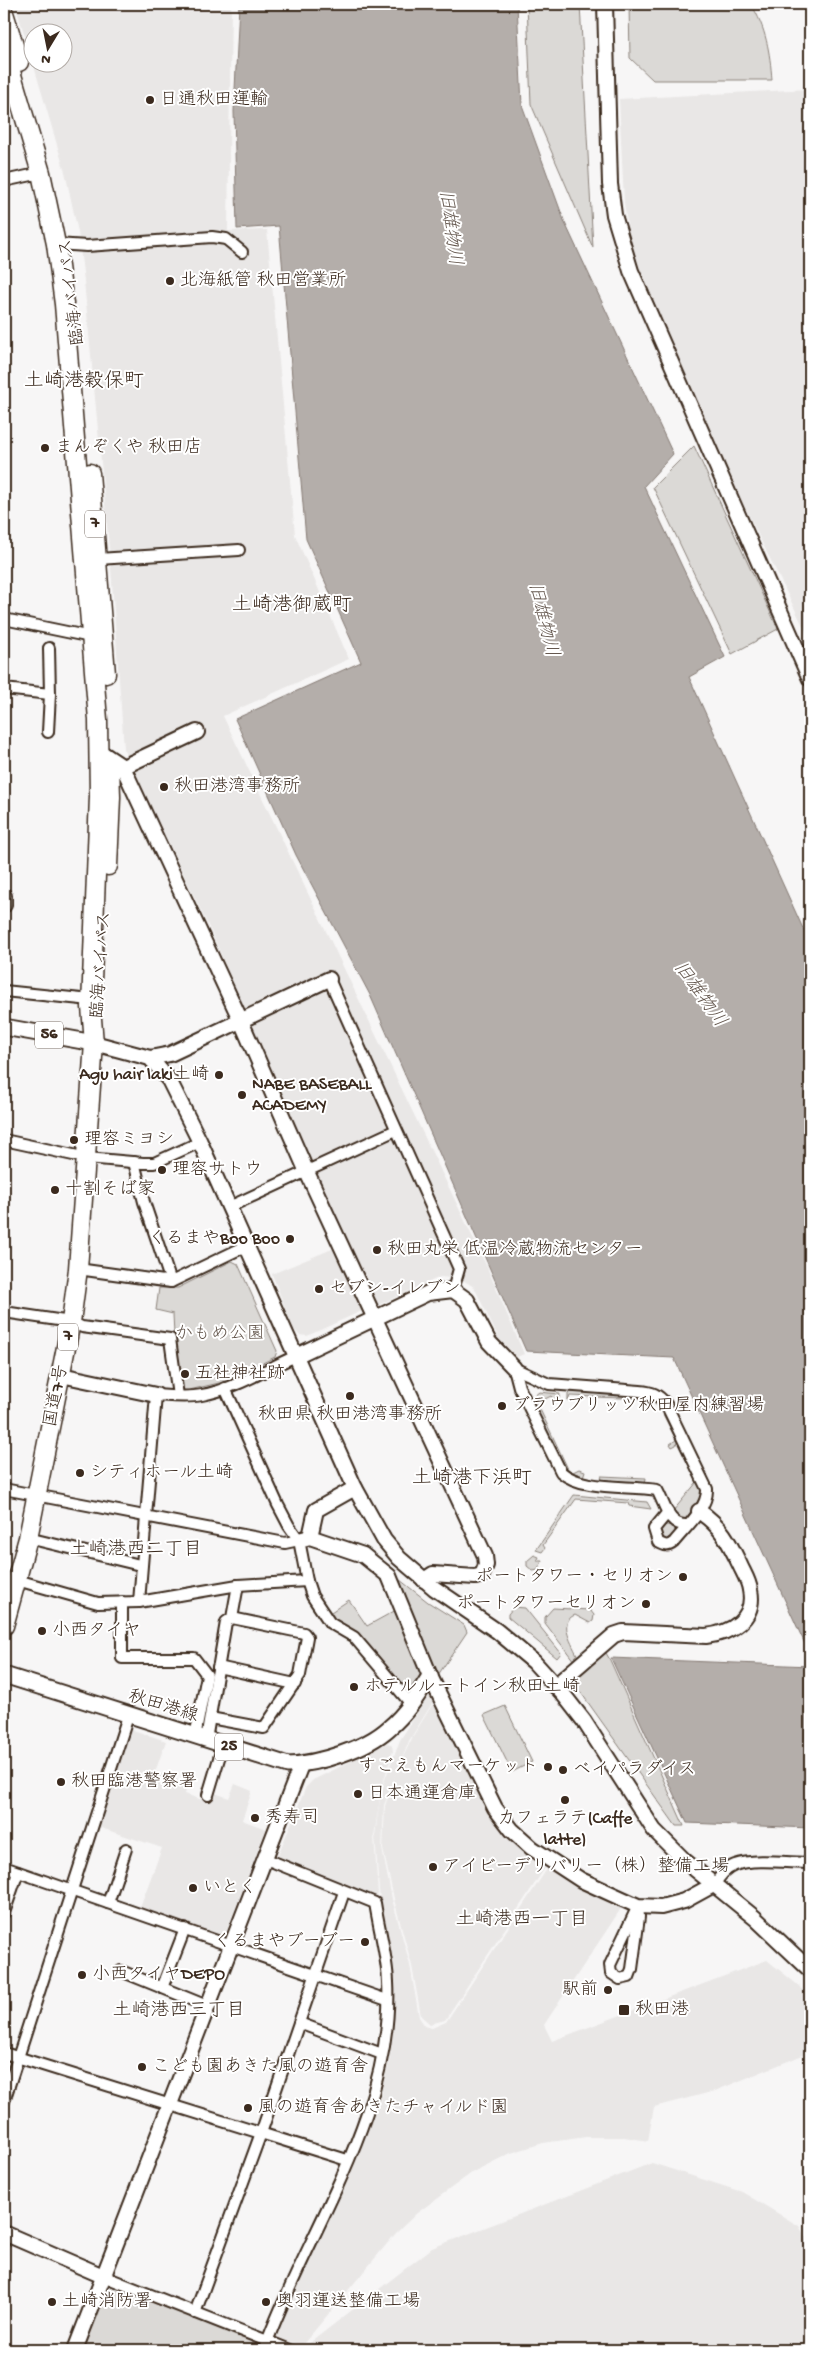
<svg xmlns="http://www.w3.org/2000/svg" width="814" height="2354" font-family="'Gochi Hand','Klee One',sans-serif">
  <rect width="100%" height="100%" fill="#f7f6f6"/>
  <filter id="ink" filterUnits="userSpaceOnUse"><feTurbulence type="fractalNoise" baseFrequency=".02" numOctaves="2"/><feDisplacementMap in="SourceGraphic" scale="10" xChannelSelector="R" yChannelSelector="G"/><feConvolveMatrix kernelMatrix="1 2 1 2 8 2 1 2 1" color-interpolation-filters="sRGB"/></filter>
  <g filter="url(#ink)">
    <g fill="#e9e7e6">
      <polygon points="15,4 231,4 228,231 267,230 295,535 349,659 223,716 487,1267 524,1354 517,1357 499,1339 474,1287 461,1279 440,1277 376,1306 309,1161 213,936 124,749 111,568 84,281 78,232 65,172 33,63 62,62 62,32 32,32 32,59"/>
      <polygon points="810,89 810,640 718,453 644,287 630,246 624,202 619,99"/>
      <polygon points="337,1247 366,1309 307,1336 299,1335 293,1328 272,1274"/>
      <polygon points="431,1692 436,1697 409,1741 384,1805 382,1849 392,1899 410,1965 419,2017 425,2026 432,2028 446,2022 547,1869 622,1907 544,2025 552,2041 767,1960 799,1986 810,1998 810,2052 715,2091 654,2107 648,2141 624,2137 586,2137 543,2143 511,2153 473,2172 417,2213 396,2233 300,2348 274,2337 367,2133 379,2101 389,2062 393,2033 392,1969 380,1902 375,1836 378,1812 382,1787 400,1740"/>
      <polygon points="432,1705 442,1712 492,1812 522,1848 545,1868 445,2020 430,2024 421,2016 412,1966 395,1903 383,1849 385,1806 397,1770 413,1736"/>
      <polygon points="133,1730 166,1741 155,1772 188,1784 185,1794 208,1802 212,1792 229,1798 235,1784 252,1791 242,1820 266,1829 227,1930 220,1935 140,1907 162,1848 95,1826 126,1733"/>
      <polygon points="388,1743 392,1746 393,1751 382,1786 374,1836 378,1894 375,1897 282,1863 278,1855 306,1787 313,1780"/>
      <polygon points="652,2163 742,2192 799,2226 810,2244 810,2350 302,2349 432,2248"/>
    </g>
    <g fill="#dbd9d6" stroke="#8b827a">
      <polygon points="527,4 580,4 593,248 531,104"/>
      <path d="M629 4H751C766 28 770 52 772 80H653L630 58Z"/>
      <polygon points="694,446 778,629 732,654 653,487"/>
      <polygon points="232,1261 238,1264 277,1351 275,1357 223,1382 181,1392 175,1356 173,1314 156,1310 159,1288 178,1288"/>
      <path d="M539 1392 560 1394 559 1398 554 1400 551 1396 537 1403 568 1469 573 1472 579 1469 585 1471 583 1477C562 1480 541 1422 534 1405V1396Z"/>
      <polygon points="570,1392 649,1395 661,1404 678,1438 676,1445 672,1447 670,1444 676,1440 660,1408 648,1399 570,1396 568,1401 568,1394"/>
      <polygon points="601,1476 646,1478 645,1484 602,1480"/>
      <polygon points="697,1482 702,1490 701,1496 686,1519 680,1520 673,1514 673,1511"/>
      <polygon points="574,1495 647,1502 651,1509 629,1506 628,1503 576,1499 543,1545 545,1548 542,1552 536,1550"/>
      <circle cx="667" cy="1533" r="8"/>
      <polygon points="534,1555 539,1557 537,1561 542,1561 538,1570 533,1571 527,1566 527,1561"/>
      <polygon points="395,1576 428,1602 464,1625 467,1632 438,1675"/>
      <polygon points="349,1600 367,1626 398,1609 423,1670 415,1689 407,1690 399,1686 328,1614"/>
      <polygon points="514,1607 525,1608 561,1653 557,1658 508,1617 508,1614"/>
      <path d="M553 1608 590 1610 594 1615 593 1621 590 1623 575 1615C557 1622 573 1645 578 1657L574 1661 545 1623V1617Z"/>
      <polygon points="606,1653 610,1660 684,1826 676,1826 577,1687 575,1678 595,1659"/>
      <polygon points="505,1706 532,1762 512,1772 484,1715"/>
      <polygon points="116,2284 259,2344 261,2350 81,2350 104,2288"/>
    </g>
    <g fill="#b4aeaa" stroke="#847972">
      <polygon points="239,4 517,4 522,105 565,223 673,454 644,486 725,657 689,677 810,944 810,1655 674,1358 526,1351 370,995 296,855 235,719 361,662 306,539 279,226 237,229 234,111"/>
      <polygon points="611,1658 810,1666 810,1828 687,1823"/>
    </g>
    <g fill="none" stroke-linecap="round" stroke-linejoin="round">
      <g stroke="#3b2a1e" stroke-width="14">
        <g id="street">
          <polyline points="4,181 41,173"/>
          <polyline points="56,244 87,246 212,237 226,239 242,252"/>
          <polyline points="98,559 239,550"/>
          <polyline points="4,619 91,637"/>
          <polyline points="4,689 50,694"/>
          <polyline points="48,732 50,694 49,648"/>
          <polyline points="329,979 459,1269 453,1290"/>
          <polyline points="4,991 91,1000"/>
          <polyline points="4,1140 87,1158 143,1163 154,1163 200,1142"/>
          <polyline points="134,1162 144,1202 171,1282"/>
          <polyline points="229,1207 396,1130"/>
          <polyline points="78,1269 171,1282 246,1246"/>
          <polyline points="4,1312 71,1322 82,1327 170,1339 178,1396"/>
          <path d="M514 1368 549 1384 640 1391C652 1392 658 1394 666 1404L707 1489C708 1508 685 1528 674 1542 668 1547 665 1546 658 1542L654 1529 668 1512"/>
          <path d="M514 1368 519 1387 561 1472C582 1491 629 1485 657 1490 665 1504 668 1526 687 1525"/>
          <polyline points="225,1388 278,1505 289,1526 299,1540 307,1581 312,1596 330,1623 354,1637 411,1704"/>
          <polyline points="4,1489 285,1543 299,1540"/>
          <polyline points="28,1538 140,1565"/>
          <polyline points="17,1580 98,1603 139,1602 238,1585 307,1581"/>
          <polyline points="122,1602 122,1658 194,1658 207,1675 195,1737"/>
          <path d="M139 1602 156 1395C171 1396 187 1398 202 1395 235 1389 266 1369 296 1356"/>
          <polyline points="218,1667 295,1684"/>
          <polyline points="210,1718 264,1728 300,1675 307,1637 304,1633 232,1618"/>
          <polyline points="206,1740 226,1622 232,1618 238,1585"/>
          <polyline points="208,1795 223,1745"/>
          <polyline points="4,1867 387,2000"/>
          <path d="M715 1884C720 1876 725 1869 735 1865 754 1858 789 1863 810 1863"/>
          <polyline points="108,1903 126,1849"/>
          <polygon points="638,1906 639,1917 632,1969 629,1977 620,1979 611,1973 610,1965"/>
          <polyline points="4,1913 18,1872"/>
          <polyline points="121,1971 207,2006"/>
          <polyline points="162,1988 185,1929"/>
          <polyline points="299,2023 382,2054"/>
          <polyline points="4,2053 347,2160"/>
          <polyline points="4,2101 128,1716"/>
          <polyline points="103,2276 290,2350"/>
          <polyline points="195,2313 261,2133 344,1892"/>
          <path d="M264 2350C306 2233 395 2111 388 1982 387 1956 379 1929 375 1903L266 1859"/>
        </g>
      </g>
      <g stroke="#3b2a1e" stroke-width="18">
        <g id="secondary">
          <polyline points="605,4 610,184 614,215 631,271 810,679"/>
          <polyline points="99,751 123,767 241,1021 306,1170 485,1556 486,1565 482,1575 475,1577 433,1574 424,1580"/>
          <polyline points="123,767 197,732"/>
          <polyline points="4,896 4,905"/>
          <polyline points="94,1043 150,1058 169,1080 200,1142 355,1488 384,1540 399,1558 434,1588 497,1631 534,1662 563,1694 584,1721 654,1830 685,1861 755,1918 810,1970"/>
          <polyline points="150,1058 170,1054 329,979"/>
          <polyline points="296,1356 428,1293 453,1290 467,1300 489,1342 514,1368"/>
          <polyline points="61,1375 156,1395"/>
          <polyline points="310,1537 316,1510 355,1488"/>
          <polyline points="299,1540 310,1537 363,1555 389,1576 430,1676 495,1808 512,1830 532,1848 581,1880 638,1906 661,1907 684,1901 715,1884"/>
          <path d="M555 1686 614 1635 623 1632 706 1636C731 1633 756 1619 750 1590 749 1581 743 1572 740 1565 728 1540 722 1527 699 1511"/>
          <polyline points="4,2233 103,2276"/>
          <polyline points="75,2350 301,1765"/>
        </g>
      </g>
      <g stroke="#3b2a1e" stroke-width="19">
        <g id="primary">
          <polyline points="4,1027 94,1043"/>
          <path d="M4 1675 288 1765C318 1764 366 1749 389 1728 406 1714 418 1695 430 1676"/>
        </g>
      </g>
      <g stroke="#3b2a1e" stroke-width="21">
        <g id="highway">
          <polyline points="4,13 19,62"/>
          <polyline points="4,48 41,173 56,244 64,304 98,720 99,796 91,1007 94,1043 78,1269 71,1322 28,1538 4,1626"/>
          <polyline points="90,473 106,674"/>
          <polyline points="108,866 111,797 110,765"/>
        </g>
      </g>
      <use href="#street" stroke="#fff" stroke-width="10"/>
      <use href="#secondary" stroke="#fff" stroke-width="14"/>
      <use href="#primary" stroke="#fff" stroke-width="15"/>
      <use href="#highway" stroke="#fff" stroke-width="18"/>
    </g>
  </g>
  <g fill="#3b2a1e" stroke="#fff" stroke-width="2">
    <circle cx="150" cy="100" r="5"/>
    <circle cx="170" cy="281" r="5"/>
    <circle cx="45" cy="448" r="5"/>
    <circle cx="164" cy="787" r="5"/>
    <circle cx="219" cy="1075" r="5"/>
    <circle cx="242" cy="1095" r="5"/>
    <circle cx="74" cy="1140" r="5"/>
    <circle cx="162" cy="1170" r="5"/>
    <circle cx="55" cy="1190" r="5"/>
    <circle cx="290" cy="1239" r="5"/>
    <circle cx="377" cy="1250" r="5"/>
    <circle cx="319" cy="1289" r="5"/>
    <circle cx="185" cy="1374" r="5"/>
    <circle cx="350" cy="1396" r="5"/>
    <circle cx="502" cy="1406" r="5"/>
    <circle cx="80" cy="1473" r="5"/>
    <circle cx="683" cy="1577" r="5"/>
    <circle cx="646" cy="1604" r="5"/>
    <circle cx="42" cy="1631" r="5"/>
    <circle cx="354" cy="1687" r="5"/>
    <circle cx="548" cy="1767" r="5"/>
    <circle cx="563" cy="1770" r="5"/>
    <circle cx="61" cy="1782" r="5"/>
    <circle cx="358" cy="1794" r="5"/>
    <circle cx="565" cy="1800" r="5"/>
    <circle cx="255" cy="1818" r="5"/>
    <circle cx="433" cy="1867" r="5"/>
    <circle cx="193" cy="1888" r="5"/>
    <circle cx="365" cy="1942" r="5"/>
    <circle cx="82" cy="1975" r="5"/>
    <circle cx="608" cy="1990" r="5"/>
    <rect x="618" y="2004" width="12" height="12" rx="2.5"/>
    <circle cx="142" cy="2067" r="5"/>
    <circle cx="248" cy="2108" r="5"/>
    <circle cx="52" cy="2302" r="5"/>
    <circle cx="266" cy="2302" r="5"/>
  </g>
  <g text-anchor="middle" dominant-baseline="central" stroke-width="4" stroke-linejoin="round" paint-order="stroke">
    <g fill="#fff" stroke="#766a62" stroke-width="1">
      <rect x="85" y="510.5" width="20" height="27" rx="4"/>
      <rect x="35" y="1021.5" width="28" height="27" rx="4"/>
      <rect x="58" y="1323.5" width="20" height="27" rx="4"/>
      <rect x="215" y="1733.5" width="28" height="27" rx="4"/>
    </g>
    <g font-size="16" font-weight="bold" fill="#3b2a1e">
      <text x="95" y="524">7</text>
      <text x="49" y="1035">56</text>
      <text x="68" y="1337">7</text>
      <text x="229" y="1747">25</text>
    </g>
    <g font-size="18" fill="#3b2a1e" stroke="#fff" text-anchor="start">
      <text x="160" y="100">日通秋田運輸</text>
      <text x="180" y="281">北海紙管 秋田営業所</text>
      <text x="55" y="448">まんぞくや 秋田店</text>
      <text x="174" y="787">秋田港湾事務所</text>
      <text x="209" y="1075" text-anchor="end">Agu hair laki土崎</text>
      <text x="252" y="1085">NABE BASEBALL<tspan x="252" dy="21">ACADEMY</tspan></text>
      <text x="84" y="1140">理容ミヨシ</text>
      <text x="172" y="1170">理容サトウ</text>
      <text x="65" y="1190">十割そば家</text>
      <text x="280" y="1239" text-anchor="end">くるまやBoo Boo</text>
      <text x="387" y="1250">秋田丸栄 低温冷蔵物流センター</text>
      <text x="329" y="1289">セブン-イレブン</text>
      <text x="195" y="1374">五社神社跡</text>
      <text x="512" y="1406">ブラウブリッツ秋田屋内練習場</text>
      <text x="350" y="1415" text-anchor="middle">秋田県 秋田港湾事務所</text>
      <text x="90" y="1473">シティホール土崎</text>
      <text x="673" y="1577" text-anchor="end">ポートタワー・セリオン</text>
      <text x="636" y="1604" text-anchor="end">ポートタワーセリオン</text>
      <text x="52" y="1631">小西タイヤ</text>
      <text x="364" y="1687">ホテルルートイン秋田土崎</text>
      <text x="538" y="1767" text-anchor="end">すごえもんマーケット</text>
      <text x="573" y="1770">ベイパラダイス</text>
      <text x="71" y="1782">秋田臨港警察署</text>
      <text x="368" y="1794">日本通運倉庫</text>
      <text x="265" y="1818">秀寿司</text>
      <text x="565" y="1819" text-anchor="middle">カフェラテ(Caffe<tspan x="565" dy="21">latte)</tspan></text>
      <text x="443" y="1867">アイビーデリバリー（株）整備工場</text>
      <text x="203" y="1888">いとく</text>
      <text x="355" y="1942" text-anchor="end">くるまやブーブー</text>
      <text x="92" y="1975">小西タイヤDEPO</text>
      <text x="598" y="1990" text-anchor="end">駅前</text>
      <text x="635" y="2010">秋田港</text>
      <text x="152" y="2067">こども園あきた風の遊育舎</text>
      <text x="258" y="2108">風の遊育舎あきたチャイルド園</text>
      <text x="62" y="2302">土崎消防署</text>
      <text x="276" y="2302">奥羽運送整備工場</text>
    </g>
    <g font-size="18" fill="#3b2a1e" stroke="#fff">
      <text transform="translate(73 292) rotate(-97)">臨海バイパス</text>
      <text transform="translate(102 965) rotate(-86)">臨海バイパス</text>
      <text transform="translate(57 1396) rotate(-79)">国道7号</text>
      <text transform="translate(163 1707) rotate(17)">秋田港線</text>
    </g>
    <g font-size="18" fill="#63564c" stroke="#fff">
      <text x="220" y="1334">かもめ公園</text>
    </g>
    <g font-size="19" font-style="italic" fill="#65584f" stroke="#fff">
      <text transform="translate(449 228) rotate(82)">旧雄物川</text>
      <text transform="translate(542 620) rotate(76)">旧雄物川</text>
      <text transform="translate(699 995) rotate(54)">旧雄物川</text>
    </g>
    <g font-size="19" fill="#3b2a1e" stroke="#fff">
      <text x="136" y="1550">土崎港西二丁目</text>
      <text x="522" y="1920">土崎港西一丁目</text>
      <text x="179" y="2011">土崎港西三丁目</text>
    </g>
    <g font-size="20" fill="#3b2a1e" stroke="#fff">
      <text x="84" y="382">土崎港穀保町</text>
      <text x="292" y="606">土崎港御蔵町</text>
      <text x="472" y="1479">土崎港下浜町</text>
    </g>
  </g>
  <rect width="814" height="2354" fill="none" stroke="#fff" stroke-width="20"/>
  <rect x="10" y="10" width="794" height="2334" fill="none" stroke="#3b2a1e" stroke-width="2" filter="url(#ink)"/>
  <g transform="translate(48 48) rotate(190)"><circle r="24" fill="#ffffff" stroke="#b1aaa5"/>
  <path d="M0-4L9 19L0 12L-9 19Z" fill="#3b2a1e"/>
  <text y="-8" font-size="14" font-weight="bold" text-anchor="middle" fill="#3b2a1e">N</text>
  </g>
</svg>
